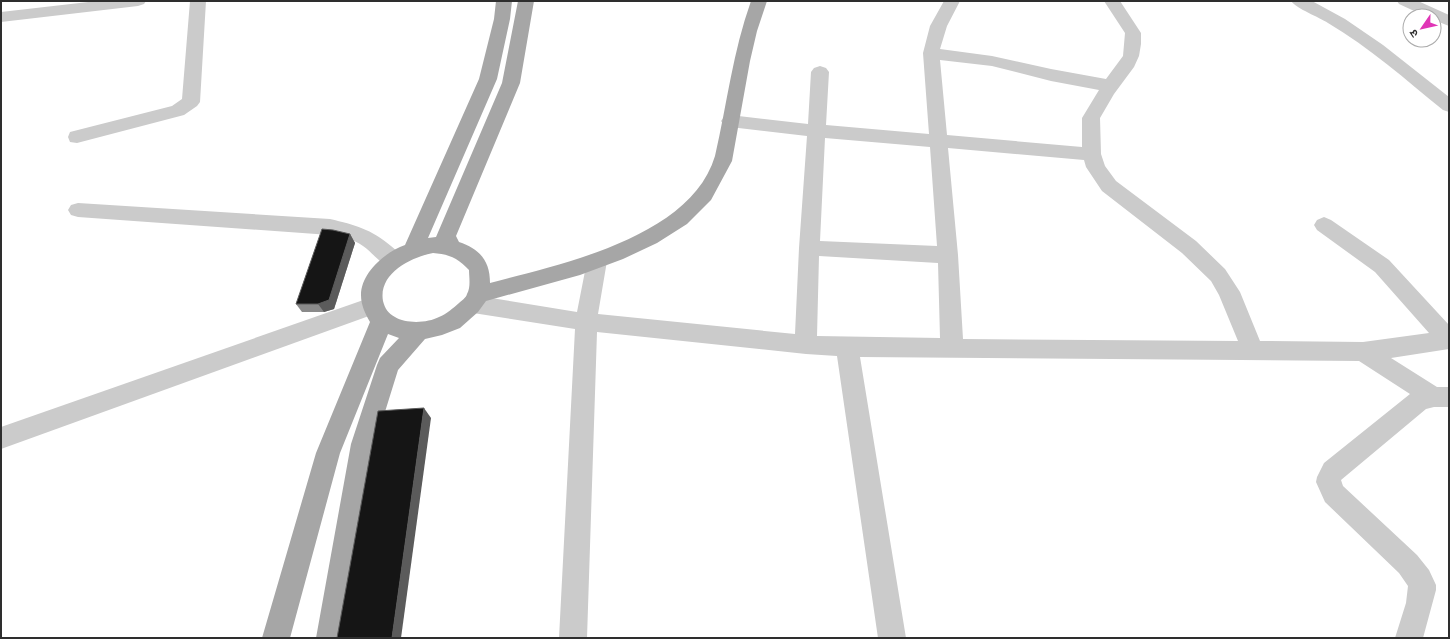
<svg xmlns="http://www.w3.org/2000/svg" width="1450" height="639" font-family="Rubik,'Noto Sans Devanagari',sans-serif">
  <rect width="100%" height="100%" fill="#fff"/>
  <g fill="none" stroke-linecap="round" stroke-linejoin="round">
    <g fill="#cbcbcb" fill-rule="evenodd">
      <polygon points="97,1 146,1 144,4 138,6 1,22 1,12"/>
      <polygon points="190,1 206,1 200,102 197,106 184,115 77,143 70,142 68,137 70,132 172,106 182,99"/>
      <path d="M944 1H960L947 26 940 49 992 56 1051 69 1106 79 1123 56 1125 33 1104 1H1120L1141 33V44L1139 56 1134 67 1114 94 1100 118 1101 154 1105 166 1116 181 1196 241 1225 269 1240 292 1260 341 1363 342 1429 333 1375 272 1317 230 1314 225 1317 220 1324 217 1331 220 1389 260 1449 325V349L1391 358 1437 387H1449V407H1434L1426 409 1341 480 1343 486 1417 555 1429 570 1436 585V590L1423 638H1395L1406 603 1408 586 1399 573 1325 502 1316 482 1317 477 1324 463 1410 394 1359 361 860 357 906 638H878L837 356 806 354 597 332 587 638H559L575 329 473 313 465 310 462 304 465 298 473 295 577 312 587 261 590 255 597 253 604 255 607 261 598 314 795 334 799 248 807 136 730 127 724 125 721 121 724 117 730 115 808 124 811 72 814 68 820 66 826 68 829 72 826 125 929 134 923 53 930 26ZM940 60 992 66 1051 81 1099 90 1082 118V147L947 135ZM825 138 930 147 937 246 820 241ZM948 148 1084 160 1086 167 1102 191 1182 253 1211 281 1219 295 1238 341 963 339 958 255ZM819 256 938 263 940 338 817 336Z"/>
      <path d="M1291 1H1312L1345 19 1383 45 1449 97V112L1443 110C1406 80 1369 47 1328 23 1319 17 1297 9 1291 1Z"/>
      <polygon points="1397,1 1418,1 1449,15 1449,26 1434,20 1434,16 1425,16 1399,4"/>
      <path d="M78 203 330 219C355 225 371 229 391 246 396 250 400 254 403 260L400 266C384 271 376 255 363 246 353 239 342 237 330 235L78 217 71 215 68 210 71 205Z"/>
      <polygon points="372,297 380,300 383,306 380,312 1,449 1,427"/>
    </g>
    <path fill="#a6a6a6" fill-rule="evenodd" d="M496 1H512L510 19 497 79 428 238 436 237 502 83 518 1H534L520 83 456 236 459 242C480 249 490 261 490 283 562 264 691 237 715 156 727 104 733 51 751 1H767L757 31 750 61 732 161 711 200 687 224 657 243 623 259 580 275 486 301 478 312 460 328 442 335 425 339 398 370 375 444 344 638H316L351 444 377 365 380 358 399 338 388 334 340 453 290 638H262L316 453 370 322C365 313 361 305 361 295 361 273 385 252 405 245L479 79 494 19ZM433 253C448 254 458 258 469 270 469 277 471 287 467 294 466 298 462 300 459 303 453 308 447 314 439 317 428 323 406 324 395 317 388 313 385 309 383 301 378 273 412 257 433 253Z"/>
  </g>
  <polygon fill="#8a8a8a" points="350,234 355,243 334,309 324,312 302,312 296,304"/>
  <g fill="#5b5b5b">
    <polygon points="350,234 355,243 334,309 324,312 318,304"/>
    <polygon points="424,408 431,418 401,638 392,638"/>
  </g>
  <g fill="#151515" stroke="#5b5b5b">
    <polygon points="322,229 333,230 350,234 329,300 318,304 296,304"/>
    <polygon points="424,408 392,638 337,638 378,411"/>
  </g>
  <rect width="1450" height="639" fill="none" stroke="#2e2e2e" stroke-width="4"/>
  <g transform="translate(1422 28) rotate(236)"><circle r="19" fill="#ffffff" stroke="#ababab"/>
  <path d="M0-3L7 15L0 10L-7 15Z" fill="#e035b6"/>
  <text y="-6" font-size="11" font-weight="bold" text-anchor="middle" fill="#2e2e2e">उ</text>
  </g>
</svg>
